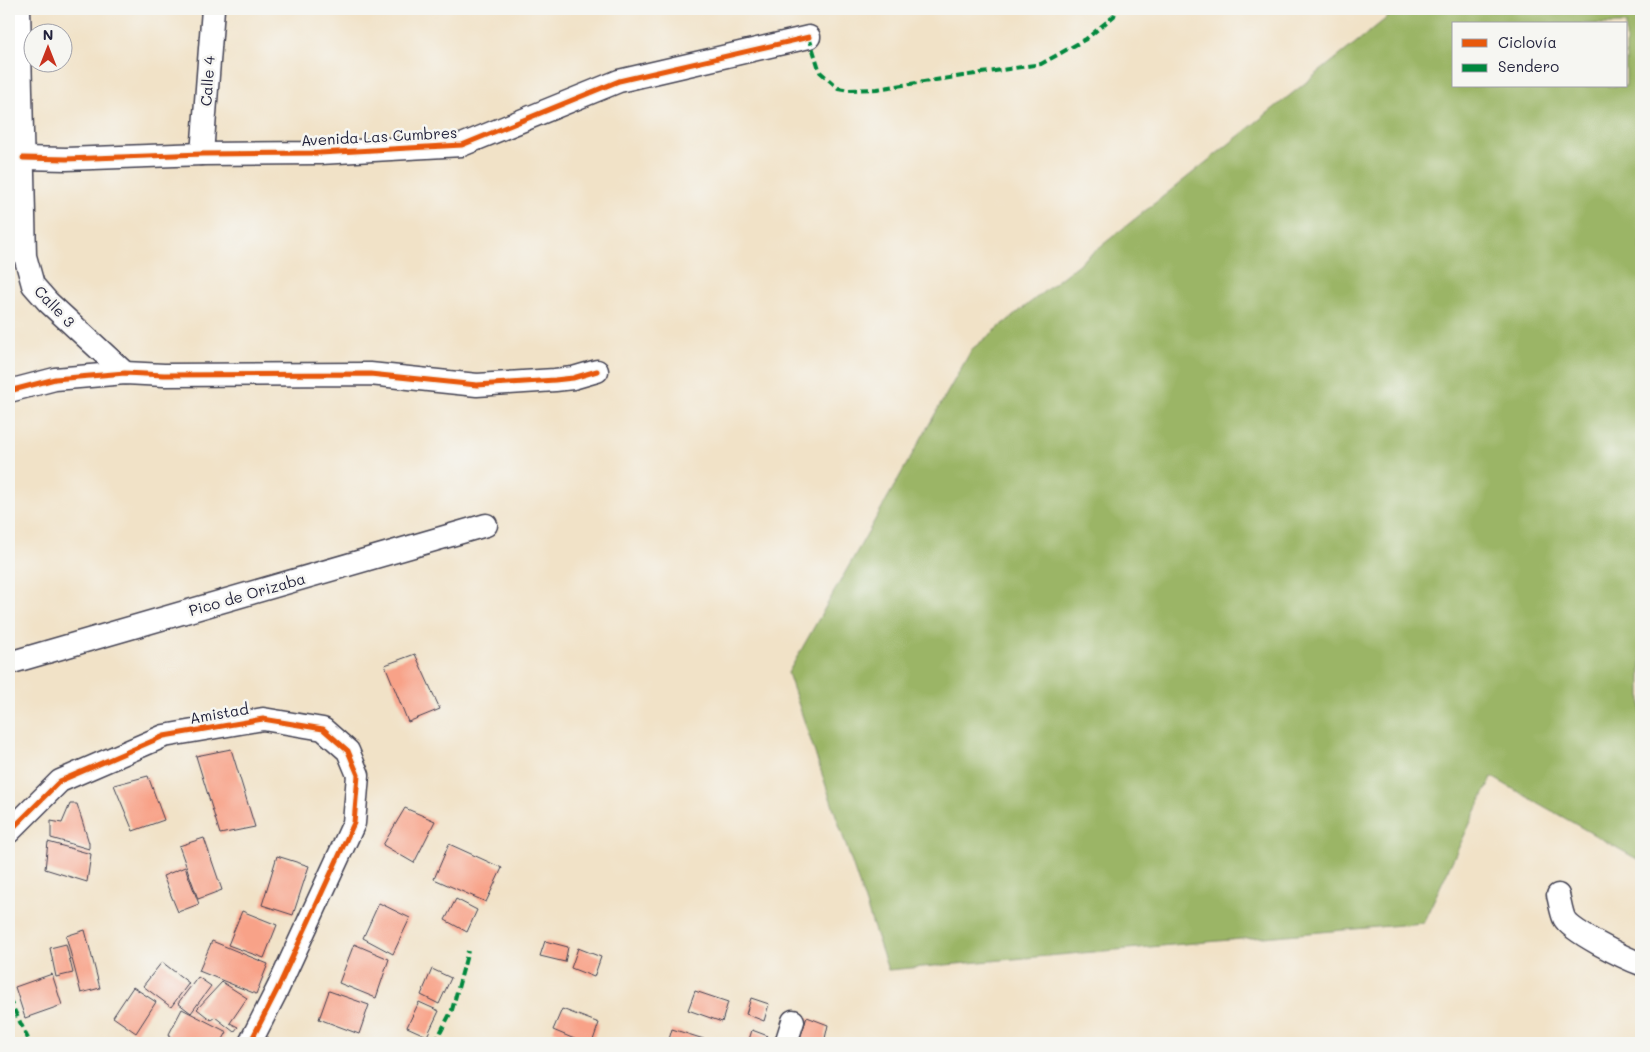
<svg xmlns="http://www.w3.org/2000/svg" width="1650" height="1052" font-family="Mali,sans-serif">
  <rect width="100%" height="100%" fill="#f6f6f2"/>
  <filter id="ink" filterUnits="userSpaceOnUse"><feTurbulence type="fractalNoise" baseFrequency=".02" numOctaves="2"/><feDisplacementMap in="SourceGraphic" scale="10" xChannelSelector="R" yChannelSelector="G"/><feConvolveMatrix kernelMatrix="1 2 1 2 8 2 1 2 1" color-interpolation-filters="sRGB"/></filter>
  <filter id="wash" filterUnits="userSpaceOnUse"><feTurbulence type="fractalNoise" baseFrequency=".0096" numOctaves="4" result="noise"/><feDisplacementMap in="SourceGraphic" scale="20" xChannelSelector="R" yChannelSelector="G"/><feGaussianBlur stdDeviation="1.12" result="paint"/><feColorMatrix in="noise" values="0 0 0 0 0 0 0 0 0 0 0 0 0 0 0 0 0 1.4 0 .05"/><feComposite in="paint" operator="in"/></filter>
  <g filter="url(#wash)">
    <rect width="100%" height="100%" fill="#f1e2c7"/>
    <path fill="#9bb566" stroke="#5e6c50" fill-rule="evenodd" d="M1398 9H1641V858L1637 859 1492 777 1423 923 888 970 788 673 972 349ZM1454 24H1626V86H1454Z"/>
    <g id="blocks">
      <g fill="#f8a288">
        <polygon points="415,654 440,709 408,722 385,665"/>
        <polygon points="231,749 255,827 220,834 196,756"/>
        <polygon points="148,776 164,820 133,831 114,785"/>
        <polygon points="70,804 77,804 89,843 89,849 51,838 51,821 62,823"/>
        <polygon points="405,808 435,821 414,863 383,845"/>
        <polygon points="204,838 222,890 198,899 179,846"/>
        <polygon points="48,842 91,854 87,882 45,869"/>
        <polygon points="449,844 502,868 486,902 434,879"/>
        <polygon points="277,856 309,866 293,915 262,905"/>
        <polygon points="185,867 199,904 178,912 163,876"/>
        <polygon points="456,899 477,910 467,932 445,920"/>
        <polygon points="379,903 410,918 393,954 363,938"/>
        <polygon points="242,911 277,925 264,958 228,945"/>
        <polygon points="85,930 100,988 81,993 66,936"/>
        <polygon points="212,941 268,964 256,994 199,971"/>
        <polygon points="545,941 568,947 565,962 540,956"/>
        <polygon points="66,944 73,973 56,977 50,948"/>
        <polygon points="354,944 389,959 376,998 339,983"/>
        <polygon points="578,948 601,957 594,977 571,968"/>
        <polygon points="162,962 189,983 171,1007 143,986"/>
        <polygon points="432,969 451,978 439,1004 421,995"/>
        <polygon points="52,974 62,1005 25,1018 15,987"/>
        <polygon points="198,977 211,986 191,1013 178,1003"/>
        <polygon points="222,982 247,998 230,1023 238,1027 234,1032 215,1017 211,1020 197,1009"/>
        <polygon points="133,987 156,1002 136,1033 113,1017"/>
        <polygon points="329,991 369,1005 359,1034 319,1019"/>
        <polygon points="695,991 728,1002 722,1022 688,1010"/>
        <polygon points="751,998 769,1004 764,1021 746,1014"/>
        <polygon points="419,1002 439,1011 427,1036 407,1027"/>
        <polygon points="182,1009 227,1032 221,1043 182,1043 168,1036"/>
        <polygon points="562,1009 599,1023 592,1043 584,1043 553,1030"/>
        <polygon points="807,1017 828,1025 824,1043 816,1043 800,1038"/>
        <polygon points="672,1029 707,1040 706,1043 668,1043"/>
        <polygon points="752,1030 768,1036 766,1043 748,1043"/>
      </g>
    </g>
  </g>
  <g filter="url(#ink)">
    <use href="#blocks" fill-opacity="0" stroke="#413f50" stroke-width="1"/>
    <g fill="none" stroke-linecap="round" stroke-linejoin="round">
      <g stroke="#413f50" stroke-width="25">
        <g id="street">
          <polyline points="19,9 25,256 33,285 48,302 125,373"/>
          <polyline points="202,154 213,9"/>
          <polyline points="23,158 66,159 202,154 320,153 462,145 619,81 809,37"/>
          <polyline points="9,391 55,379 125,373 164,375 370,374 477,385 555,380 573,378 597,371"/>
          <polyline points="9,663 486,525"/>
          <polyline points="9,832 60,781 164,736 263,719 323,729 348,751 358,775 354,823 278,988 250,1043"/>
          <path d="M1558 895C1560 902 1561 911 1564 918 1571 932 1625 958 1641 964"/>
          <polyline points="786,1043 793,1021"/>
        </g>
      </g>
      <use href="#street" stroke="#fff" stroke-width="22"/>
      <g stroke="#00873e" stroke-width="4" stroke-dasharray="8 4" stroke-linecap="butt">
        <polyline points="809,37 820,72 838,88 849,90 877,89 1041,64 1086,39 1114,16 1116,9"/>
        <polyline points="9,999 30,1043"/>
        <polyline points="435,1043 452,1010 468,951"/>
      </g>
      <g stroke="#f6f6f2" stroke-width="8">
        <g id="cycleway">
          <polyline points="23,158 66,159 202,154 320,153 462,145 619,81 809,37"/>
          <polyline points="9,391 55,379 125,373 164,375 370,374 477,385 555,380 573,378 597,371"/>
          <polyline points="9,832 60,781 164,736 263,719 323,729 348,751 358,775 354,823 278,988 250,1043"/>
        </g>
      </g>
      <use href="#cycleway" stroke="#e8590c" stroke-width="5"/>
    </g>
  </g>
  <g text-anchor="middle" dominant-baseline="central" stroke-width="5" stroke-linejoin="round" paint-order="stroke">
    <g font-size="15" fill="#22223b" stroke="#f6f6f2">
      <text transform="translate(207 81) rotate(-86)">Calle 4</text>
      <text transform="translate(379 136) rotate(-3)">Avenida Las Cumbres</text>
      <text transform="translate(55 306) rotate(46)">Calle 3</text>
      <text transform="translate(247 594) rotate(-16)">Pico de Orizaba</text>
      <text transform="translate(219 713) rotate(-10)">Amistad</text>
    </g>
  </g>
  <rect width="1650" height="1052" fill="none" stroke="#f6f6f2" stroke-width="30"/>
  <rect x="1452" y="22" width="175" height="65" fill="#f6f6f2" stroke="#a1a1a9"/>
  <rect x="1462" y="39" width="25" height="8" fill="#e8590c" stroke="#a1a1a9"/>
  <text x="1498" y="48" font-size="15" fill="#22223b">Ciclovía</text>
  <rect x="1462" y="64" width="25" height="8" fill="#00873e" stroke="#a1a1a9"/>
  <text x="1498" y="72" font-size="15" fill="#22223b">Sendero</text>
  <g transform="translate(48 48)"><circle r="24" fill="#f6f6f2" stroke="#a1a1a9"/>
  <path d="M0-4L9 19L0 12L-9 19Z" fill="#c8321e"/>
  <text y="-8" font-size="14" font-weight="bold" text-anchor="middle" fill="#22223b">N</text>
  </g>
</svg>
